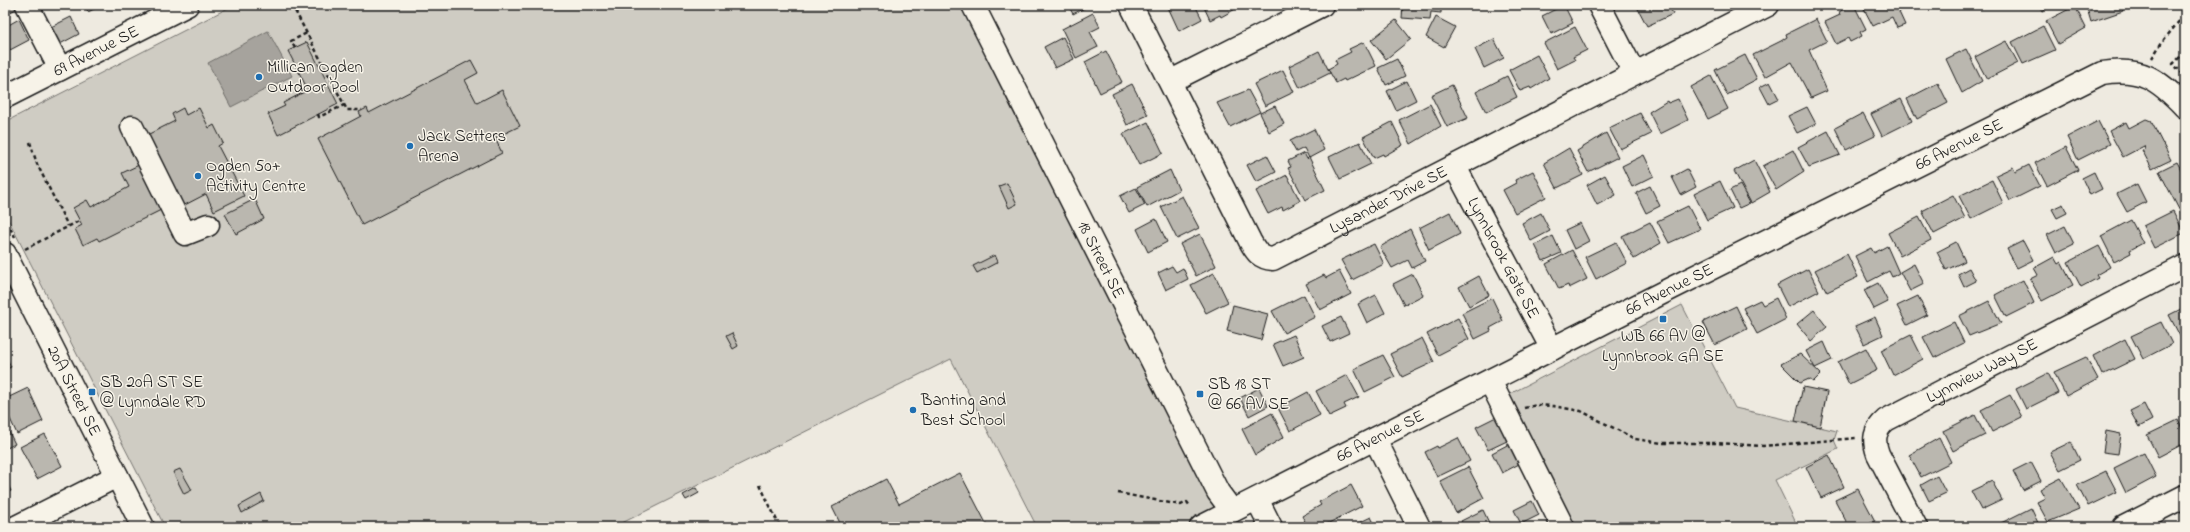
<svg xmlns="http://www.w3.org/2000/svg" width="2190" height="532" font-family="'Indie Flower',sans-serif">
  <rect width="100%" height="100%" fill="#eeeae0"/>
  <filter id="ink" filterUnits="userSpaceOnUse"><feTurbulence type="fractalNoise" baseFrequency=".025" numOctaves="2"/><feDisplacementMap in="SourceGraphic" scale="8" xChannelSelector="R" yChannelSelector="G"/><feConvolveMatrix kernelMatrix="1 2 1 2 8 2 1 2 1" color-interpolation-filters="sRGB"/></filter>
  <g filter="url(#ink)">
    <g fill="#cfccc3" stroke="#767470">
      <polygon points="234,5 973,5 1232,511 1201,527 1037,527 951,359 614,527 165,527 5,213 5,122"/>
      <polygon points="1682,305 1735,408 1837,431 1834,440 1838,449 1775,480 1798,527 1562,527 1498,400"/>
    </g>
    <polygon fill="#a6a39d" stroke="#6f6d69" points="268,31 292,76 231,107 208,63"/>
    <g fill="#bab7af" stroke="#1c1c1c">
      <polygon points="5,5 14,5 16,9 5,15"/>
      <polygon points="85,5 102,5 88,12"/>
      <polygon points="1068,5 1090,5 1073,14"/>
      <polygon points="1167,5 1195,5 1202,19 1179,31"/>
      <polygon points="1203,5 1239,5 1239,7 1221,17 1220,15 1210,20"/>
      <polygon points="1403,5 1441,5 1441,13 1431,12 1430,20 1402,18"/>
      <polygon points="1564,5 1573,23 1551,34 1542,16"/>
      <polygon points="1636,5 1669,5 1673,14 1647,26"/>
      <polygon points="1851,5 1854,5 1866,29 1860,32 1862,36 1850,42 1848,38 1836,44 1825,22 1840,15 1839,12"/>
      <polygon points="1862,5 1898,5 1901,11 1899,12 1905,25 1897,28 1892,17 1873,26"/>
      <polygon points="2039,5 2054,5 2042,11"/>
      <polygon points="2086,5 2121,5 2123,11 2091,22"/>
      <polygon points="2075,6 2086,28 2058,44 2046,21"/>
      <polygon points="1093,13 1100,27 1090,32 1098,47 1076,58 1062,29"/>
      <polygon points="71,17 79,34 60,44 51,27"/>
      <polygon points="1436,17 1455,27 1444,47 1426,37"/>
      <polygon points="19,19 29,40 10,50 5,40 5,27"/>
      <polygon points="1816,19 1827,41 1809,50 1827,91 1811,98 1792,62 1765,77 1753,55 1781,41 1787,37 1786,34"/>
      <polygon points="1396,20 1411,39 1386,59 1371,40"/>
      <polygon points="2043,26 2055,50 2023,64 2012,42"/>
      <polygon points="1575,27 1587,50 1573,57 1575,60 1557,69 1544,43"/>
      <polygon points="1063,37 1074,59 1055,68 1044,47"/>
      <polygon points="1494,39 1504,58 1484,68 1475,49"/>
      <polygon points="2006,41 2018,63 1987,79 1975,57"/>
      <polygon points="307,42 338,104 278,135 268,114 285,106 283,103 308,90 288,51"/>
      <polygon points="1364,42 1376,66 1345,81 1344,79 1336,83 1328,69 1337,64 1335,60 1351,52 1349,49"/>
      <polygon points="1966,49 1982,81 1962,93 1946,59"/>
      <polygon points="1106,51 1122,82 1100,93 1085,62"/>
      <polygon points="1319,51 1330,73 1300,88 1289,66"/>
      <polygon points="1537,55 1549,78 1531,89 1530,87 1520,91 1509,70"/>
      <polygon points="1745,55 1757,79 1727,95 1715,70"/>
      <polygon points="1397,59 1405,76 1386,85 1378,68"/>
      <polygon points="471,60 478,73 465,80 477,103 502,90 520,126 495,138 502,153 362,225 318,139 361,116 359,112 367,108 369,113"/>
      <polygon points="1283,70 1294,92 1265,106 1254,84"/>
      <polygon points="1507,76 1517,97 1486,112 1476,92"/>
      <polygon points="1711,76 1728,109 1708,119 1691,87"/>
      <polygon points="1407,81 1416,100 1396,110 1387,91"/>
      <polygon points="1770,82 1779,99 1769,104 1760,87"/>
      <polygon points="1938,83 1948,103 1917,119 1907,99"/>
      <polygon points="1132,84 1148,115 1127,125 1112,94"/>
      <polygon points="1452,85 1468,118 1447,127 1431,95"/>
      <polygon points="1248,90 1260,112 1230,127 1217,103"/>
      <polygon points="1678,99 1688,120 1660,134 1649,112 1667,101 1668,103"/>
      <polygon points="1901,99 1912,121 1882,136 1871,114"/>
      <polygon points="1430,104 1441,126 1411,144 1399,120"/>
      <polygon points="1275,106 1284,124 1269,132 1260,113"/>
      <polygon points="1807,107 1816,124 1797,133 1788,116"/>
      <polygon points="183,108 186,115 199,108 209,128 214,125 223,143 218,146 244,196 214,211 206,194 179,208 145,136 175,121 172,114"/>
      <polygon points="1640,113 1651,134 1620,149 1609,128"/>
      <polygon points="1863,113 1875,136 1846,150 1835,128"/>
      <polygon points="2146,119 2151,121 2171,160 2152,169 2142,150 2145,149 2144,146 2123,157 2109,131 2126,122 2129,128"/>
      <polygon points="2098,121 2110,144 2078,160 2067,137"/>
      <polygon points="1148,122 1163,153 1139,165 1123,134"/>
      <polygon points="1392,122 1403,145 1384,156 1383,154 1374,158 1363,137"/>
      <polygon points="1314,129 1324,150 1309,158 1304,148 1296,152 1290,141"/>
      <polygon points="1828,131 1840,155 1809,167 1798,147"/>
      <polygon points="1606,133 1618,157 1588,172 1577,151"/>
      <polygon points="1360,142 1371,164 1340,179 1329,157"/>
      <polygon points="2066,147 2078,170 2047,186 2035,163"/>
      <polygon points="1569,148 1583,175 1557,188 1544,163"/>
      <polygon points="1793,150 1804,172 1776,190 1763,166"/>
      <polygon points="1304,153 1307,159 1309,157 1325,190 1305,200 1288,168 1291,167 1288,161"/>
      <polygon points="1267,155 1276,172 1256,182 1247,165"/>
      <polygon points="1644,155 1654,176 1632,187 1622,166"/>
      <polygon points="1754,160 1770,192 1751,203 1734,171"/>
      <polygon points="2177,162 2185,177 2185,221 2159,171"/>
      <polygon points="143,163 165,208 99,241 97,238 83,245 75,229 82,225 73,208 87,200 91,207 129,187 122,173"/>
      <polygon points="2029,165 2040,186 2010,201 1996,175 2013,167 2015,172"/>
      <polygon points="1687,169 1696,187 1681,195 1672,177"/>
      <polygon points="1170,170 1179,190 1147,207 1137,187"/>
      <polygon points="1533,171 1546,197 1515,213 1503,190 1516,183 1515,180"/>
      <polygon points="2094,172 2102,189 2090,195 2082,178"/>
      <polygon points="1287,175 1300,201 1283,210 1282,207 1268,214 1256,191"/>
      <polygon points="1605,175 1616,195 1597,205 1587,185"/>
      <polygon points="1992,180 2003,203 1971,219 1959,196"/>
      <polygon points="1720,181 1733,208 1707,220 1694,194"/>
      <polygon points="1007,183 1017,204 1009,208 999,186"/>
      <polygon points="2137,184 2146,202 2127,212 2117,194"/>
      <polygon points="1740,185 1750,203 1739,208 1730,190"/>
      <polygon points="1650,186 1660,206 1646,213 1636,193"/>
      <polygon points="1136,188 1145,205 1129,213 1120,196"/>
      <polygon points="1953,195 1965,218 1934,234 1922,211"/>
      <polygon points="1182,196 1199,228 1177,239 1161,207"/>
      <polygon points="255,199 264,219 236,234 225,214"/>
      <polygon points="2063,204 2067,213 2057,218 2052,209"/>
      <polygon points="1688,206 1700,229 1669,243 1657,221"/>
      <polygon points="2173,211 2184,233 2154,248 2143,226"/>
      <polygon points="1450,212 1460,234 1429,250 1419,228"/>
      <polygon points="1541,213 1550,231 1531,241 1522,223"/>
      <polygon points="1919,217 1931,240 1900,256 1888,233"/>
      <polygon points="1156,219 1167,242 1148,252 1137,229"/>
      <polygon points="2131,220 2143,243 2130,250 2131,253 2114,262 2101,236"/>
      <polygon points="1650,222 1661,243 1634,259 1622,236"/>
      <polygon points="1580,223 1589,241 1574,249 1565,230"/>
      <polygon points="2065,226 2074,244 2056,253 2047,235"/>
      <polygon points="1410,229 1425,261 1412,268 1408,260 1392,268 1380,247"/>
      <polygon points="1200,234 1216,266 1196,276 1180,244"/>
      <polygon points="1553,236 1561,253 1543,261 1535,245"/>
      <polygon points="2023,241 2033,260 2017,268 2007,249"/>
      <polygon points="1616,242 1627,263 1596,279 1585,257"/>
      <polygon points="1956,242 1965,261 1946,270 1937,252"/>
      <polygon points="1374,244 1384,264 1352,280 1341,260"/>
      <polygon points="1887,246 1899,273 1892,277 1889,271 1868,282 1855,256 1871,248 1874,253"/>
      <polygon points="2099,246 2110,267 2096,275 2098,278 2081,287 2068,262"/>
      <polygon points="1572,250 1587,279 1569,288 1568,285 1559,289 1546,264"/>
      <polygon points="1847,254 1858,277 1827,292 1815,270"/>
      <polygon points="995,255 998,262 977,273 973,266"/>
      <polygon points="2054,257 2058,264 2061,262 2073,285 2042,301 2030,279 2038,275 2034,268"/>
      <polygon points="1914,264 1924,284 1910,291 1900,272"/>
      <polygon points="1172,266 1176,272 1183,268 1188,279 1166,290 1158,273"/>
      <polygon points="1969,268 1976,281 1964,287 1958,274"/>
      <polygon points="1808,269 1819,291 1788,307 1777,285"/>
      <polygon points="1339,271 1351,294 1320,310 1306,284 1324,275 1326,278"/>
      <polygon points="1214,273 1228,302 1206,313 1191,285"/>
      <polygon points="1413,274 1423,295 1404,305 1393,284"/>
      <polygon points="1479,276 1489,295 1469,306 1459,287"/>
      <polygon points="2023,280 2034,303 2006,317 1995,295"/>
      <polygon points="1878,283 1888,302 1874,309 1864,290"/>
      <polygon points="1304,295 1315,317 1284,333 1272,311"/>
      <polygon points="1376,295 1385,313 1367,323 1358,304"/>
      <polygon points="1918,296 1927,315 1907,325 1897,306"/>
      <polygon points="1492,298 1503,321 1490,328 1491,331 1475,339 1462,313"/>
      <polygon points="1776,298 1786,319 1757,334 1743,308 1760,300 1763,305"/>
      <polygon points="1989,301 2001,323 1969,336 1959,316"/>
      <polygon points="1233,305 1268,314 1261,340 1227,331"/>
      <polygon points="1736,306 1747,329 1715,345 1703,322"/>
      <polygon points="2185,307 2185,336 2181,338 2169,315"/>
      <polygon points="1814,310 1827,327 1811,341 1797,324"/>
      <polygon points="1341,317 1349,333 1330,342 1322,326"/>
      <polygon points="1875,317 1883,335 1864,344 1855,326"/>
      <polygon points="1458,318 1469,339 1438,355 1427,334"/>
      <polygon points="1954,322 1964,343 1934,358 1923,337"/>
      <polygon points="2161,322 2172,344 2143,359 2131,336"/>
      <polygon points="732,333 738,346 733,349 726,336"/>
      <polygon points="1294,335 1304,357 1283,366 1273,344"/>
      <polygon points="1911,335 1923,359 1893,375 1881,350"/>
      <polygon points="1422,338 1434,362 1402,377 1390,354"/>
      <polygon points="2125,339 2135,359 2102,375 2093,356"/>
      <polygon points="1824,342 1832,360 1815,368 1806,351"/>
      <polygon points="1866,348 1877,370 1849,384 1838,362"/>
      <polygon points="1800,354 1821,374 1813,382 1809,379 1800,383 1781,364"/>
      <polygon points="5,355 11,367 5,370"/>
      <polygon points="1383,355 1395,377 1365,392 1354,369"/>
      <polygon points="2086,357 2098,379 2066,396 2054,372"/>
      <polygon points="2048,373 2058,393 2026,409 2016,389"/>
      <polygon points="1347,375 1359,397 1344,404 1346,408 1329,416 1316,391"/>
      <polygon points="1803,387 1827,392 1820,427 1795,421"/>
      <polygon points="28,388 43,421 17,434 5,408 5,399"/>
      <polygon points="1259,388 1268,406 1249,416 1240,398"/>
      <polygon points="1308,392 1320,415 1290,431 1278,408"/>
      <polygon points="2010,395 2022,417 1992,432 1981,410"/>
      <polygon points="2144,404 2152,420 2139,427 2130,411"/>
      <polygon points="1272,413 1284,437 1255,455 1242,429"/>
      <polygon points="1975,415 1985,435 1953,451 1943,431"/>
      <polygon points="1496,417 1507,441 1488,450 1476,427"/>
      <polygon points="2178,420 2185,435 2185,443 2158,457 2147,435"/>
      <polygon points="2106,431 2121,434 2118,454 2103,452"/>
      <polygon points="9,432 15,444 5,449 5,434"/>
      <polygon points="45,434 62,466 37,479 20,447"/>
      <polygon points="1458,438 1470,461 1437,477 1425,452 1437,446 1438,448"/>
      <polygon points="1939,438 1951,462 1921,477 1909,455"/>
      <polygon points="2071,442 2080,460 2060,470 2050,452"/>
      <polygon points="1511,443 1521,463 1502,473 1492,453"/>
      <polygon points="2144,453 2156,477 2126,493 2114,468"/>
      <polygon points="1829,455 1844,487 1821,498 1806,467"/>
      <polygon points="2031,462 2041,481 2023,490 2013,471"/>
      <polygon points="1468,467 1484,498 1456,513 1440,481"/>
      <polygon points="180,469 192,490 184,494 173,472"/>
      <polygon points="2106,471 2117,492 2088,506 2077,485"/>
      <polygon points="960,473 988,527 842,527 832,507 886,479 899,504"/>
      <polygon points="1937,476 1946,493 1929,501 1921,485"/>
      <polygon points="2061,478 2079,509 2048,522 2037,502 2045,498 2040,489"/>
      <polygon points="5,479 11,491 5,494"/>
      <polygon points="1992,481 2002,500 1981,510 1971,491"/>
      <polygon points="1351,485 1362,506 1321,527 1308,527 1302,516 1321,505 1319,502"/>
      <polygon points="696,488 699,493 686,500 683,495"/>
      <polygon points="1858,489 1875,521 1862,527 1849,527 1835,500"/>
      <polygon points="261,494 264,501 242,513 239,506"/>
      <polygon points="1532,501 1539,515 1521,524 1514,510"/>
      <polygon points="2031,508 2040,527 2003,527 2001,523"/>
      <polygon points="1483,510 1491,527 1464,527 1461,521"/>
      <polygon points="1371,517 1376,527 1350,527"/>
    </g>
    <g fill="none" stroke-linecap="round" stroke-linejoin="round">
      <g stroke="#1c1c1c" stroke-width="25">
        <g id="minor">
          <polyline points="27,5 60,69"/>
          <path id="s1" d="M973 5 1218 492 1232 511"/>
          <path id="s2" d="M1131 5 1250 241C1256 252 1260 258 1273 259L1768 5"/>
          <polyline points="1599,5 1634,73"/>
          <polyline points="1171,81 1322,5"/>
          <path id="s3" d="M5 97 187 5"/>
          <polyline points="132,127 185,234 208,225"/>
          <path id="s4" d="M1455 167 1552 349"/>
          <path id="s5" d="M5 254 143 527"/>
          <polyline points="1490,381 1563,527"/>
          <polyline points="1375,439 1419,527"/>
          <polyline points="1257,499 1271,527"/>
          <polyline points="16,527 117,476"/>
          <path id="s6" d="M1201 527 1672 288 2102 73C2142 67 2158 79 2185 107"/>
          <path id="s7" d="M1916 527 1878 454C1873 440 1874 430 1886 420L2185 266"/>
          <polyline points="2124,527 2185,496"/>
        </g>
      </g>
      <g stroke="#1c1c1c" stroke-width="2.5" stroke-dasharray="4 3" stroke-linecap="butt">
        <polyline points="292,5 347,110 362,110"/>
        <polyline points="295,48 291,41 307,33"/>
        <polyline points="2185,52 2173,64 2185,76"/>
        <polyline points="2152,58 2162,42 2185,14"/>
        <polyline points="318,114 319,117 344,105"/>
        <polyline points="30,142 37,164 68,226"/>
        <polyline points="10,228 15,237"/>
        <polyline points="25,249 79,221"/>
        <polyline points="1524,408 1537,405 1553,406 1581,411 1635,439 1662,443 1717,443 1763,446 1856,438"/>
        <polyline points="760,485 780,527"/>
        <polyline points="1118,493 1181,505 1187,502 1190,506"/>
      </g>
      <use href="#minor" stroke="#f7f3e8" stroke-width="22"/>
    </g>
  </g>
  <g fill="#1f6fb2" stroke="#f7f3e8" stroke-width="1.5">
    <circle cx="259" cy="77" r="4"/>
    <circle cx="410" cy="146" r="4"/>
    <circle cx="198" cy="176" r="4"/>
    <rect x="1659" y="315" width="8" height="8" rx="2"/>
    <rect x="88" y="388" width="8" height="8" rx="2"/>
    <rect x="1196" y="390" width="8" height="8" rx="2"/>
    <circle cx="913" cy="410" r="4"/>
  </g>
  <g text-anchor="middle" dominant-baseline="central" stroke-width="3" stroke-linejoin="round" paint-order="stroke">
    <g font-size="17" fill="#1c1c1c" stroke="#f7f3e8">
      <text stroke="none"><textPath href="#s3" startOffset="102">69 Avenue SE</textPath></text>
      <text stroke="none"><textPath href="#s6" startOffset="849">66 Avenue SE</textPath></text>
      <text stroke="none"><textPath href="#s2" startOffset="425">Lysander Drive SE</textPath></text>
      <text stroke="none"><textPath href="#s4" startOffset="103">Lynnbrook Gate SE</textPath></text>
      <text stroke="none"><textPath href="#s1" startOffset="285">18 Street SE</textPath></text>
      <text stroke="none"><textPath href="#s6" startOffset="525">66 Avenue SE</textPath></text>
      <text stroke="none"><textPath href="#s7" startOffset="228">Lynnview Way SE</textPath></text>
      <text stroke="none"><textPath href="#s5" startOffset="153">20A Street SE</textPath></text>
      <text stroke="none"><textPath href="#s6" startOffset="201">66 Avenue SE</textPath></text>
    </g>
    <g font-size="17" fill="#1c1c1c" stroke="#f7f3e8" text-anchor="start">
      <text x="267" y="67">Millican Ogden<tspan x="267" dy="20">Outdoor Pool</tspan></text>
      <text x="418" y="136">Jack Setters<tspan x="418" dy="20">Arena</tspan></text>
      <text x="206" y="166">Ogden 50+<tspan x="206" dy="20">Activity Centre</tspan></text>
      <text x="1663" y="336" text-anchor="middle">WB 66 AV @<tspan x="1663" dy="20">Lynnbrook GA SE</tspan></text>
      <text x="100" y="382">SB 20A ST SE<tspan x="100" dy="20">@ Lynndale RD</tspan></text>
      <text x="1208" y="384">SB 18 ST<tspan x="1208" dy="20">@ 66 AV SE</tspan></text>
      <text x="921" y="400">Banting and<tspan x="921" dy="20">Best School</tspan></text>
    </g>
  </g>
  <rect width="2190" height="532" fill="none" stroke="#f7f3e8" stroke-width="20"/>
  <rect x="10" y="10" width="2170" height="512" fill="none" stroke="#1c1c1c" stroke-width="1.5" filter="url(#ink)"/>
</svg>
